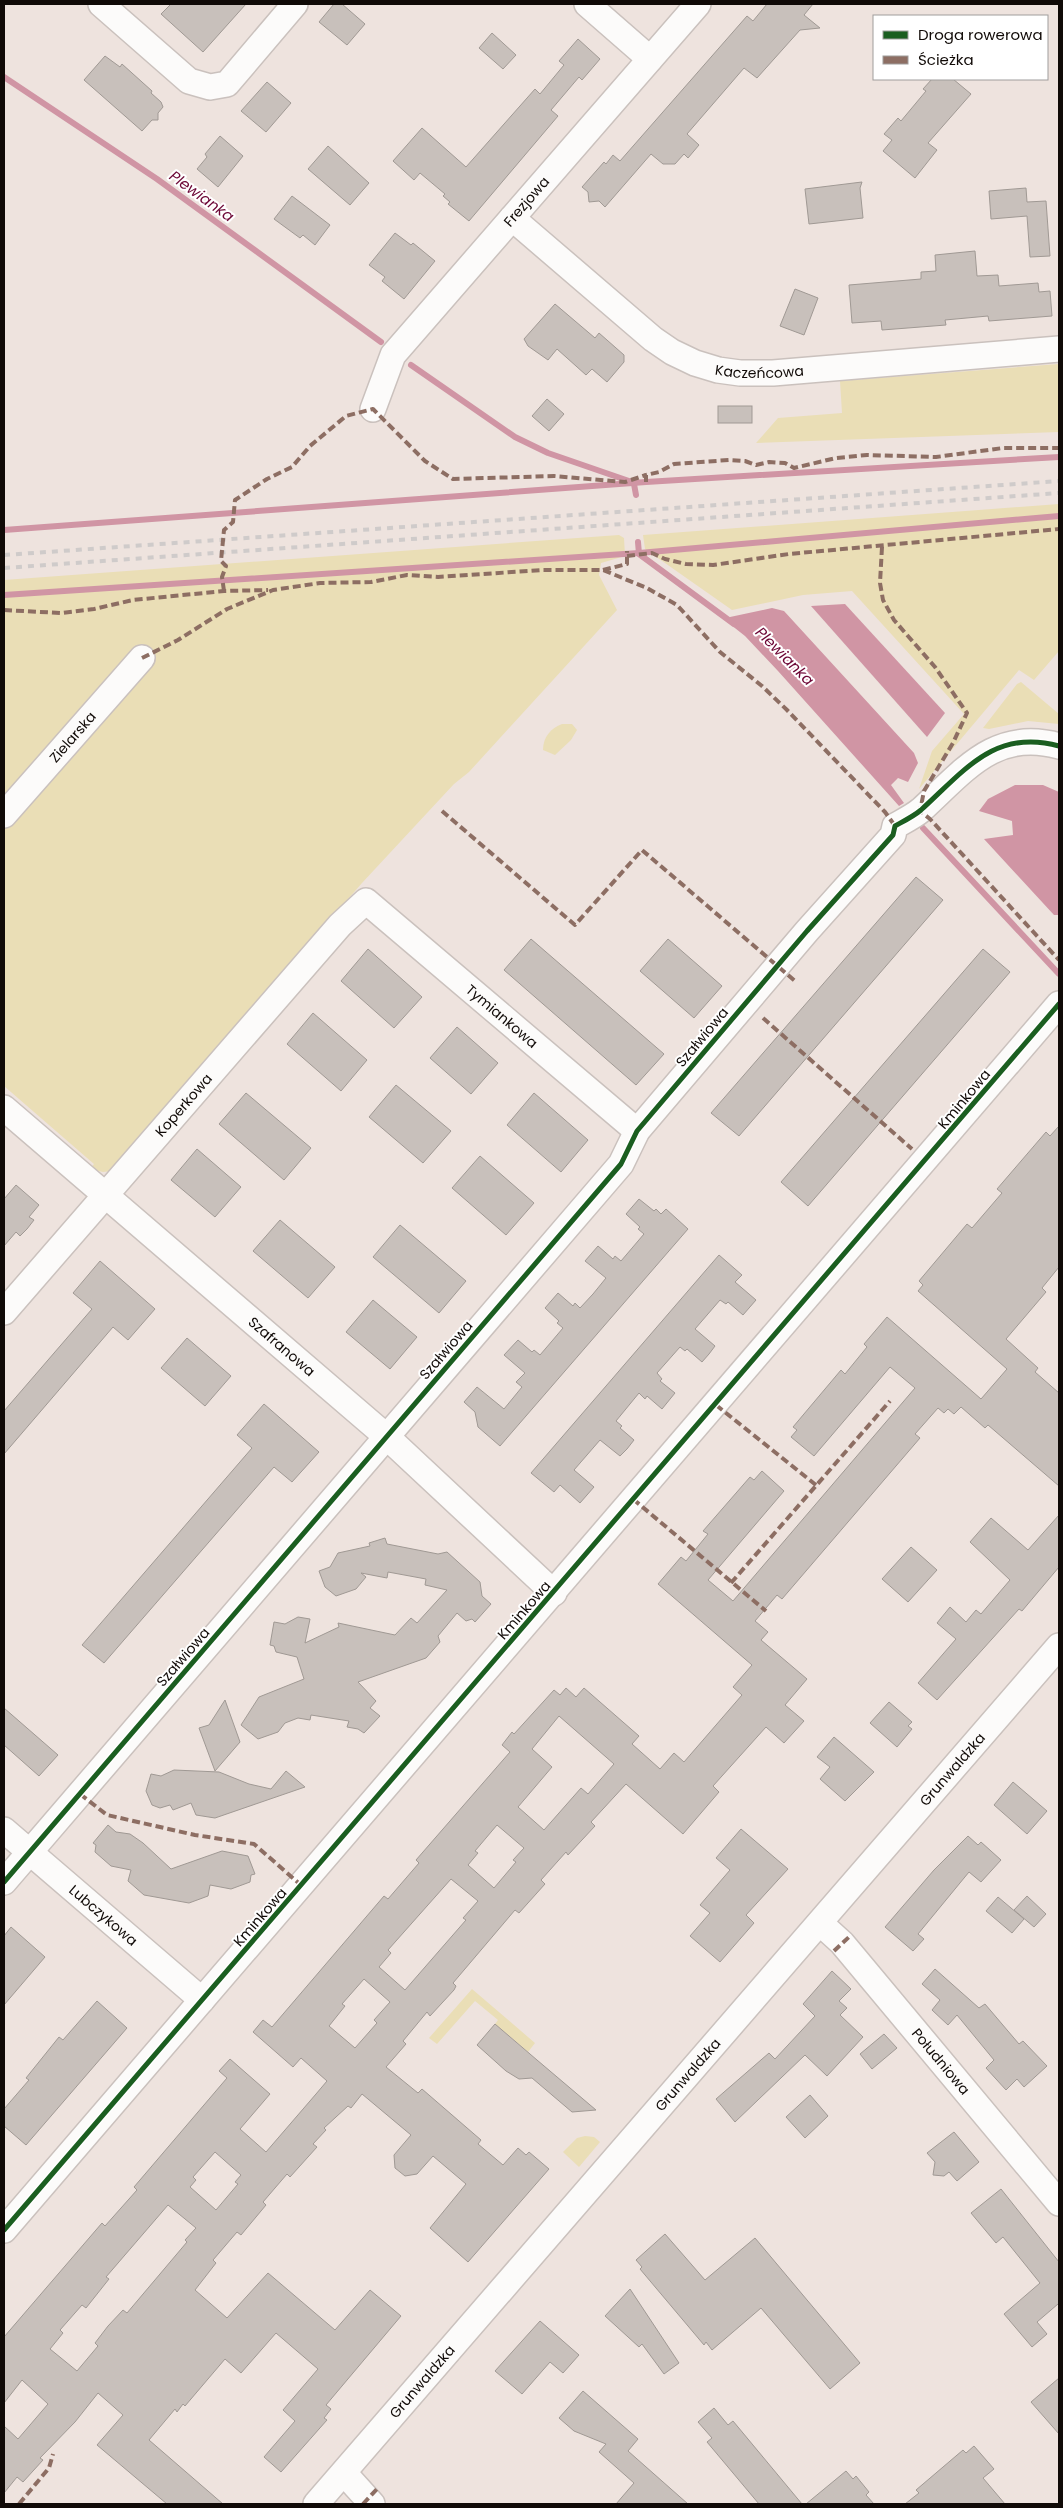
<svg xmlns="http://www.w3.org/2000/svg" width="1063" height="2508" font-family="Poppins,sans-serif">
  <rect width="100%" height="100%" fill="#eee3de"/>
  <g fill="#eadeb6">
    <polygon points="1059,364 1059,432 756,443 778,418 842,413 840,381"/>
    <polygon points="1059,504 1059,651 1034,680 1019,670 919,789 932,751 964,714 852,591 803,595 732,610 645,549 643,535"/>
    <polygon points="619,535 624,538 625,556 601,563 599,575 617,610 469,772 454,784 362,883 112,1171 103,1172 90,1169 94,1164 4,1086 4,580"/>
    <polygon points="1021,682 1059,714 1059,724 1028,721 989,729 983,728 1017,684"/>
    <path d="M562 724H572L577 730 571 740 555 755 543 750C543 737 551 728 562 724Z"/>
    <polygon points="472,1989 535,2043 528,2052 495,2024 498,2020 475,2001 437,2044 429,2038"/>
    <polygon points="585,2136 594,2137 600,2142 579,2167 563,2152 577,2138"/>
  </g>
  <g fill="#d095a4">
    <polygon points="845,604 945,713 927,737 811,606"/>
    <polygon points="772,608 784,611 914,753 918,763 908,782 898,778 891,785 904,803 899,806 778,671 745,636 726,621 730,617"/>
    <polygon points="1015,785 1043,785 1059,792 1059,915 1054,915 984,839 1013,835 1012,821 979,811 988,799"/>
  </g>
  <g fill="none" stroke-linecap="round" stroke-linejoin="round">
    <g stroke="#d095a4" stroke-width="6">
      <polyline points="4,77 157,179 381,342"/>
      <polyline points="411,365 515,437 548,453 629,481 634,484 636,495"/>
      <polyline points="4,530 646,482 1059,457"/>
      <polyline points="638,542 639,554 734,624"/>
      <polyline points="4,595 639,553 1059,516"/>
      <polyline points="923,828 1059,974"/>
    </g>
  </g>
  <g fill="#c8c0bb" stroke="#a09994" fill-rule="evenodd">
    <polygon points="171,4 246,4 203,52 161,14"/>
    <polygon points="334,4 342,4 365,24 347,45 319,22"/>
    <polygon points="767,4 813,4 804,15 820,28 800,30 757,78 744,68 687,134 699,145 688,158 684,154 675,164 663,164 651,154 605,207 599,201 589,202 588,192 582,187 604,162 606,164 613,155 620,161 747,16 753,21"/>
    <polygon points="492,33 516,55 503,69 479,48"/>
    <polygon points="578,39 600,59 582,80 579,77 551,110 558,116 469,221 448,204 450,202 443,196 445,194 420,173 414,180 393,161 422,128 466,167 535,89 540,94 564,65 559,61"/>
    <polygon points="105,56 120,67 122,64 152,91 151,93 161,102 163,107 158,113 158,120 152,120 142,131 84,80"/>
    <polygon points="932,79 953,79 971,94 928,143 937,150 915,178 883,151 892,140 884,134 898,118 901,121 926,91 923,89"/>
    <polygon points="267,82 291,103 266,132 241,111"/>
    <polygon points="220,136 243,156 218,187 197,169 207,157 205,154"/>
    <polygon points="328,146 369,183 350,205 308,169"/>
    <polygon points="862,182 860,188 863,218 809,224 805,189"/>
    <polygon points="1026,188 1027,202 1046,201 1050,256 1030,257 1027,216 991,219 989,191"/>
    <polygon points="292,196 330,225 315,245 303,235 300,238 274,219"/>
    <polygon points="395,233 411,245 413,243 435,261 404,299 382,281 385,277 369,265"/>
    <polygon points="975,251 977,276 998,275 999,286 1038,283 1039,292 1050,291 1052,316 989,321 988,316 945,320 946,325 882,330 881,321 852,323 849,285 921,279 921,272 936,271 935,255"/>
    <polygon points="795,289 818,298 804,335 780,326"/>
    <polygon points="555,304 595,338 599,333 624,355 624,362 607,382 592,369 586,375 557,349 548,360 528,346 524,339"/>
    <polygon points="547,399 564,414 549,431 532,416"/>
    <rect x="718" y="406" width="34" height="17"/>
    <polygon points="916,877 943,900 739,1136 711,1113"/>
    <polygon points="531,939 664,1054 636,1085 504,970"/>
    <polygon points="668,939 722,986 694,1018 640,971"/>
    <polygon points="368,949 422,997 394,1028 341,981"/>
    <polygon points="983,949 1010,972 808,1206 781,1182"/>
    <polygon points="313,1013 367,1060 341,1091 287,1044"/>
    <polygon points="457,1027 498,1063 471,1094 430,1058"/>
    <polygon points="396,1085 451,1131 423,1163 369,1117"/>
    <polygon points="246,1093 311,1148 284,1180 219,1124"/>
    <polygon points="534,1093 588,1140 561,1172 507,1125"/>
    <path d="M1059 1126V1267L1042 1288 1046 1292 1006 1339 1038 1368 1035 1372 1059 1393V1486L988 1425 985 1428 961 1407 954 1414 948 1409 944 1413 938 1408 915 1434 920 1438 782 1599 777 1595 755 1621 768 1632 761 1640 807 1679 785 1705 804 1721 784 1743 766 1727 713 1786 719 1792 683 1834 626 1784 591 1822 595 1826 568 1855 566 1852 541 1880 545 1884 519 1913 515 1910 453 1983 456 1986 454 1990 430 2016 427 2012 403 2041 406 2044 386 2067 418 2093 422 2089 481 2140 478 2144 503 2165 518 2148 526 2155 529 2152 549 2169 468 2262 430 2228 466 2184 433 2156 417 2174 405 2176 395 2168 394 2155 411 2135 362 2094 351 2108 348 2106 324 2128 326 2130 313 2144 317 2147 290 2177 287 2174 263 2202 266 2205 241 2235 237 2232 213 2260 216 2263 195 2290 227 2318 268 2273 335 2330 370 2290 401 2316 326 2405 331 2409 324 2418 327 2420 281 2472 264 2457 295 2421 283 2410 318 2369 276 2333 241 2373 225 2359 185 2406 183 2404 177 2412 175 2409 149 2440 223 2504H167L97 2445 123 2415 98 2393 75 2422 40 2458 43 2460 23 2482 17 2477 4 2493V2426L18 2439 48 2404 22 2380 4 2403V2337L102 2223 105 2226 137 2190 134 2187 227 2078 219 2071 230 2059 270 2094 240 2129 266 2152 316 2094 327 2081 301 2058 293 2067 253 2032 263 2020 272 2027 384 1896 388 1899 419 1863 416 1860 510 1752 502 1745 512 1732 514 1734 554 1690 560 1695 566 1688 576 1697 584 1688 639 1736 632 1744 660 1769 674 1753 684 1762 742 1695 733 1687 752 1665 658 1584 681 1557 686 1561 708 1534 703 1531 750 1477 754 1480 762 1471 784 1491 708 1580 733 1601 915 1388 890 1367 814 1456 791 1437 797 1430 793 1427 841 1370 845 1374 867 1347 864 1344 887 1317 981 1399 1007 1369 918 1291 923 1285 919 1281 967 1224 972 1228 1002 1193 997 1189 1046 1132 1050 1136ZM559 1716 614 1764 588 1794 581 1788 544 1830 518 1807 552 1767 532 1749ZM497 1825 524 1848 513 1860 516 1862 494 1888 468 1865 478 1853 475 1851ZM451 1879 478 1901 463 1918 466 1920 405 1990 379 1967 391 1953 388 1950ZM364 1979 390 2002 374 2020 377 2023 355 2048 329 2026 345 2006 342 2004ZM215 2152 241 2175 235 2182 238 2184 216 2210 190 2187 196 2180 193 2177ZM168 2205 196 2228 185 2240 187 2242 127 2313 123 2310 108 2326 95 2343 98 2346 77 2371 50 2349 63 2333 60 2330 82 2305 86 2308 109 2279 106 2277Z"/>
    <polygon points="197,1149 241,1187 215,1217 171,1180"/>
    <polygon points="480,1156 534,1203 506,1235 452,1188"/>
    <polygon points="16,1185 39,1205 29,1217 34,1220 27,1229 20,1236 16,1232 4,1246 4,1199"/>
    <polygon points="639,1199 654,1211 656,1209 661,1214 666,1209 688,1229 500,1446 478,1427 475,1412 464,1402 477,1387 504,1409 522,1387 516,1382 525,1373 504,1355 518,1340 532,1352 534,1350 540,1355 552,1341 563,1328 557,1323 559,1321 545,1308 558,1293 573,1306 575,1303 580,1308 593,1294 606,1278 585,1261 598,1246 613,1259 615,1256 621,1261 644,1234 638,1229 640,1227 626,1214"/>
    <polygon points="280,1220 335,1267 308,1298 253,1251"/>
    <polygon points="400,1225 466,1281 439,1313 373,1257"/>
    <polygon points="719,1255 742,1275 735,1282 756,1300 743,1315 728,1302 726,1304 720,1300 695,1329 715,1346 709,1354 702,1362 687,1349 685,1351 680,1347 657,1373 662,1379 660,1381 675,1393 662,1409 647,1396 645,1399 639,1393 616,1421 622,1426 620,1428 634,1440 627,1449 620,1456 600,1440 574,1470 594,1487 580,1503 560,1485 554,1492 531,1473"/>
    <polygon points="100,1261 155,1309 128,1340 113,1327 4,1454 4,1411 92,1309 73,1293"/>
    <polygon points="373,1300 417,1337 390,1369 346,1332"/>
    <polygon points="187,1338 231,1376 205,1406 161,1368"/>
    <polygon points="264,1404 319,1452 292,1482 274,1467 104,1663 82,1645 252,1448 237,1435"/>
    <polygon points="1059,1515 1059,1567 1022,1611 1019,1609 937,1700 918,1683 956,1639 937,1623 950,1607 966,1622 976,1610 981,1614 1010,1580 970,1542 991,1518 1028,1550"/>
    <polygon points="385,1538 387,1544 438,1554 447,1552 480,1582 482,1596 491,1604 475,1622 472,1619 466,1621 457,1613 438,1636 440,1642 426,1658 358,1682 376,1701 370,1708 380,1716 364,1733 358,1729 347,1727 349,1721 311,1715 310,1720 298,1718 285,1723 278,1732 258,1739 241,1725 259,1697 304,1679 297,1657 276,1652 274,1646 270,1645 274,1622 285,1624 298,1617 310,1619 305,1643 339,1627 338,1623 395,1635 411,1618 417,1623 447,1590 425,1585 426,1579 388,1572 387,1578 361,1573 366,1577 356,1589 336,1596 325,1587 319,1571 330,1567 338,1553 370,1546 369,1543"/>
    <polygon points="911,1547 937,1570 908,1602 882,1579"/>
    <polygon points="225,1700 240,1742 215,1771 199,1728 209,1725"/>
    <polygon points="889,1702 912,1722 908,1726 912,1729 897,1747 870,1723"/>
    <polygon points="4,1708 58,1755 39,1776 4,1745"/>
    <polygon points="834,1737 874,1772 845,1801 820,1779 830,1767 817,1757"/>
    <polygon points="174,1770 219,1772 249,1784 271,1789 286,1771 305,1787 215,1818 196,1815 191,1803 173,1810 170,1805 160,1808 152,1805 146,1791 151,1774 161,1776"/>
    <polygon points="1013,1782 1047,1811 1027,1834 994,1805"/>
    <polygon points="108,1825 116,1832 130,1834 143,1843 171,1869 222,1851 248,1856 255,1874 251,1875 250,1882 231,1889 210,1885 208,1896 189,1903 144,1895 128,1881 131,1870 111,1866 95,1852 96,1845 93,1843"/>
    <polygon points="741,1829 788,1869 746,1915 754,1923 720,1962 690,1936 710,1913 700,1905 730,1870 716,1858"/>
    <polygon points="968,1836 978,1845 981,1842 1001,1860 981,1882 969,1872 918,1934 924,1939 913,1951 885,1927 934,1870"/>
    <polygon points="1027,1896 1046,1914 1034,1927 1014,1910"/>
    <polygon points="998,1897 1024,1919 1012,1933 986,1911"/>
    <polygon points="11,1927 45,1957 4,2005 4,1936"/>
    <polygon points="935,1969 979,2008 985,2004 1019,2044 1023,2041 1047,2066 1024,2087 1017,2079 1006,2090 986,2068 994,2060 957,2015 948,2025 932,2010 940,2000 922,1984"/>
    <polygon points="832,1971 851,1989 839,2001 847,2008 840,2015 863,2037 827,2076 805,2055 735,2122 716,2099 769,2053 775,2059 815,2016 803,2004"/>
    <polygon points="97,2001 127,2028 26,2145 4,2126 4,2109 29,2080 26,2078 59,2037 63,2040"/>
    <polygon points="495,2024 537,2060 596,2110 572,2112 532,2078 519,2079 506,2071 477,2045"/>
    <polygon points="884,2034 897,2048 872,2069 860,2054"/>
    <polygon points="810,2095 828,2116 805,2138 786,2117"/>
    <polygon points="954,2132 979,2162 957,2181 949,2172 944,2176 933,2175 935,2162 927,2153"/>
    <polygon points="1001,2189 1059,2262 1059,2306 1058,2304 1037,2322 1047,2334 1032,2347 1004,2314 1040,2283 1003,2237 996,2243 971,2213"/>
    <polygon points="665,2234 705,2280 755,2238 860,2363 830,2389 761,2308 712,2350 706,2342 704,2345 640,2269 642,2267 636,2260"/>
    <polygon points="630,2289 679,2363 664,2374 642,2344 639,2347 605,2316"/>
    <polygon points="540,2321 579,2355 563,2373 550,2362 522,2394 495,2371"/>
    <polygon points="1059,2378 1059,2434 1031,2402"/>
    <polygon points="583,2391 638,2439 628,2451 688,2504 616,2504 634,2483 599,2452 606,2444 574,2431 559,2418"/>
    <polygon points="714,2408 728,2425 733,2421 802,2504 759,2504 707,2442 712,2438 698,2422"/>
    <polygon points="974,2446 994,2469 983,2478 1005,2504 905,2504 919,2493 916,2490 963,2450 966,2453"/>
    <polygon points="846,2471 853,2479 856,2476 869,2492 866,2495 874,2504 806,2504"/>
  </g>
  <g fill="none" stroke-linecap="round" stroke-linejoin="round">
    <g stroke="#cac1bd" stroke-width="28">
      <g id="minor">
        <polyline points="101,4 189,81 210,87 227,84 295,4"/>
        <polyline points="587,4 650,59"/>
        <path id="s1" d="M512 218 653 339 672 352 695 363 718 370 740 373H773L1059 349"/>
        <path id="s2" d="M373 409 393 355 698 4"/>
        <path id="s3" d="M4 815 142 658"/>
        <path id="s4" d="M4 1108 387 1437 554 1593"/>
        <path id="s5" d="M4 1312 340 925 366 901 637 1131"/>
        <path id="s6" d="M4 1830 202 2000"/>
        <path d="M4 1882 621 1164 637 1131 807 931 893 835 895 826C904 821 914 816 921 810 964 771 995 728 1059 746"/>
        <path id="s7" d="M820 1923 842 1943 1059 2203"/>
        <polyline points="4,2230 1059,1004"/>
        <polyline points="344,2473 372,2504"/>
        <path id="s8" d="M316 2504 1059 1646"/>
      </g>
    </g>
    <use href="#minor" stroke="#fcfbfa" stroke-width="25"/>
    <g stroke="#cfcbca" stroke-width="4" stroke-dasharray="6 6" stroke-linecap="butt">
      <polyline points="4,555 1059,481"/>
      <polyline points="4,568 1059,493"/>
    </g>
    <g stroke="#8d6e63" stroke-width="4" stroke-dasharray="8 4" stroke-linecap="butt">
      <polyline points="646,482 646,475 659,472 674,464 729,460 745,461 756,465 769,462 785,463 794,468 836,458 867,455 936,457 1003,448 1059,448"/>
      <polyline points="882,547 880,583 883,600 894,620 935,667 967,713 953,743 924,791 920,811 930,819 1059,960"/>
      <polyline points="627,556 652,553 665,559 686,564 713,565 789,554 1059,529"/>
      <polyline points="603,570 627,564 627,551"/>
      <polyline points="224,591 222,577 226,566 221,561 224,530 233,522 235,500 267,479 292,467 310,446 346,416 373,409 425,461 453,479 554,476 625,482 646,475"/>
      <polyline points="4,610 61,613 94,609 133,600 224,591 268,590"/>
      <polyline points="142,658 178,640 227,609 273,590 320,583 371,582 407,575 438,577 543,570 603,570 647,588 677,605 720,652 762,686 787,710 885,812 895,826"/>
      <polyline points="442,811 575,925 642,850 795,981"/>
      <polyline points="763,1018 912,1149"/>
      <polyline points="716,1405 816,1485"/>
      <polyline points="633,1499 766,1611"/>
      <polyline points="731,1583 890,1401"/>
      <polyline points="80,1794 107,1815 195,1835 254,1844 302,1886"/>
      <polyline points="834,1951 849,1937"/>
      <polyline points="19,2504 49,2468 53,2454"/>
      <polyline points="363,2504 377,2489"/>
    </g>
    <g stroke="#fff" stroke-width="8">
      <g id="cycleway">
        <path d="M4 1882 621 1164 637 1131 807 931 893 835 895 826C904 821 914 816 921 810 964 771 995 728 1059 746"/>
        <polyline points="4,2230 1059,1004"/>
      </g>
    </g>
    <use href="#cycleway" stroke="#1b5e20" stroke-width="5"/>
  </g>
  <g text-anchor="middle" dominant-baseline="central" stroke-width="4" stroke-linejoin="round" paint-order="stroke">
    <g font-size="14" fill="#100a07" stroke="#fff">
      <text stroke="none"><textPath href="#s2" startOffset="261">Frezjowa</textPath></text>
      <text stroke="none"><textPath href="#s1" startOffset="300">Kaczeńcowa</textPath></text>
      <text stroke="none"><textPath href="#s3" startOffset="104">Zielarska</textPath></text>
      <text stroke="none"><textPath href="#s5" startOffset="726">Tymiankowa</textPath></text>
      <text transform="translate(702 1037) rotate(-50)">Szałwiowa</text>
      <text transform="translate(964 1099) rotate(-50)">Kminkowa</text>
      <text stroke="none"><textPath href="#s5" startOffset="274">Koperkowa</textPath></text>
      <text stroke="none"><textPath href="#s4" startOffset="366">Szafranowa</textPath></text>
      <text transform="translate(446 1350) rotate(-49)">Szałwiowa</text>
      <text transform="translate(524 1610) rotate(-49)">Kminkowa</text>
      <text transform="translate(183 1657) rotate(-49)">Szałwiowa</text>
      <text stroke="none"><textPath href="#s8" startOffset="972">Grunwaldzka</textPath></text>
      <text stroke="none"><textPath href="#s6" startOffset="131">Lubczykowa</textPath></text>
      <text transform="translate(260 1917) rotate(-49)">Kminkowa</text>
      <text stroke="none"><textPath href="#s7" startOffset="184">Południowa</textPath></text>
      <text stroke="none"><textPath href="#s8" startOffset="568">Grunwaldzka</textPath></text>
      <text stroke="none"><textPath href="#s8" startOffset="162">Grunwaldzka</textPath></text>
    </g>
    <g font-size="15" font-style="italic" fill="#6c0635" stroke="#fff">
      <text transform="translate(202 196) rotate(36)">Plewianka</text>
      <text transform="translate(785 656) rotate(45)">Plewianka</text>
    </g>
  </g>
  <rect width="1063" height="2508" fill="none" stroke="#100a07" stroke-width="10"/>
  <rect x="873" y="15" width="175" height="65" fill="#ffffff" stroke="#9f9d9c"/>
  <rect x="883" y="31" width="25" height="8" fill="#1b5e20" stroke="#9f9d9c"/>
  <text x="918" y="40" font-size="15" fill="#100a07">Droga rowerowa</text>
  <rect x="883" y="56" width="25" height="8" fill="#8d6e63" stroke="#9f9d9c"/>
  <text x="918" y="65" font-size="15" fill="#100a07">Ścieżka</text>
</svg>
